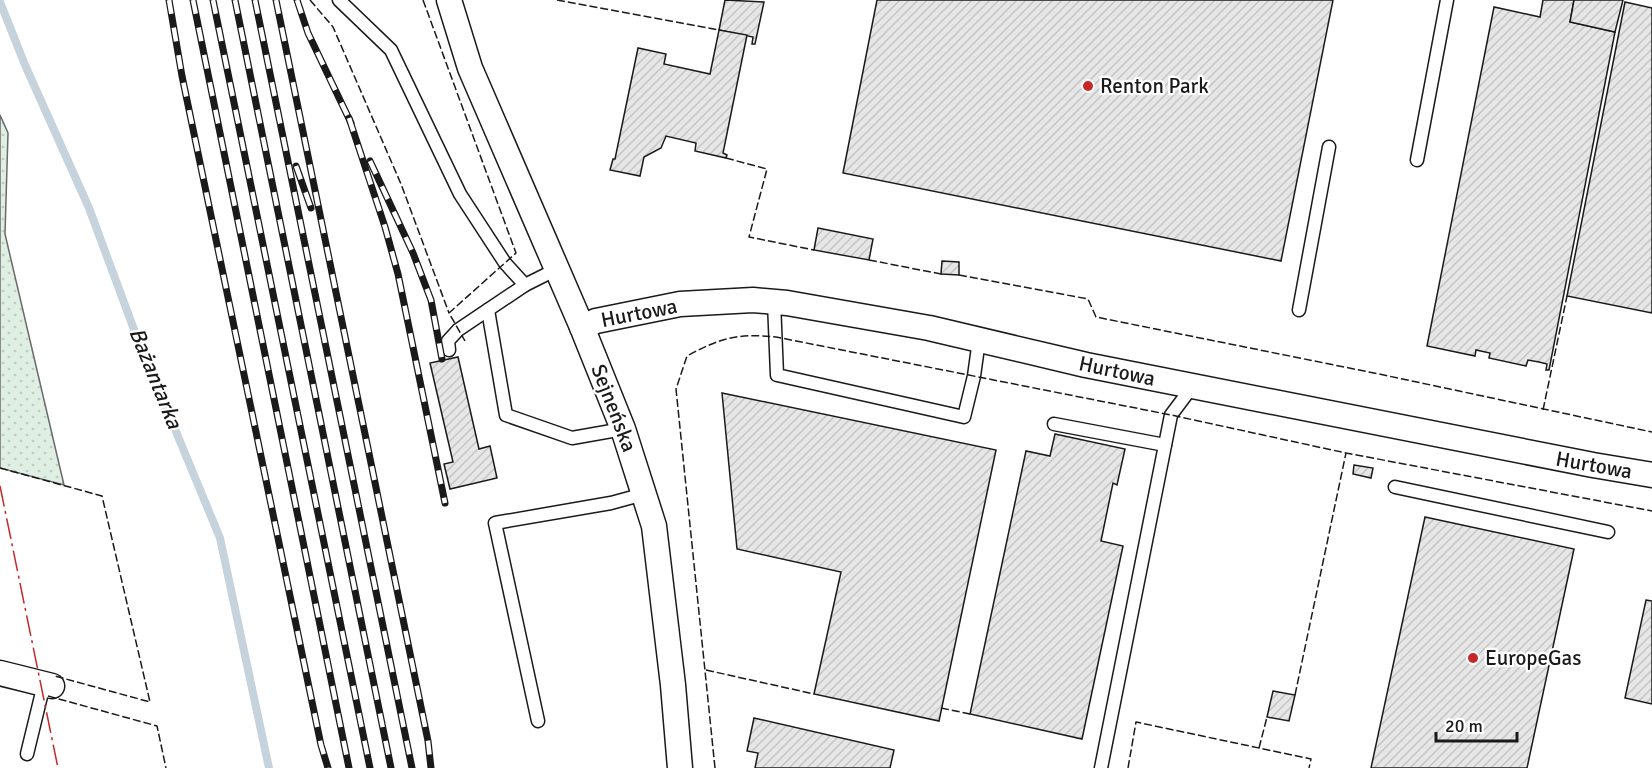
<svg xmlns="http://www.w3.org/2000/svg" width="1652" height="768" font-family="Signika,sans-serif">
  <defs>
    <pattern id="grass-dots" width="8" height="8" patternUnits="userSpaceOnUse" patternTransform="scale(1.5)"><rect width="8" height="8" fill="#e0efe3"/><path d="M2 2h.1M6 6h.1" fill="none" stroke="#c0ccc2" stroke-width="1.8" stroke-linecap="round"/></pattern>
    <pattern id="building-hatch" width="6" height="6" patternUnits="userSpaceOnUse" patternTransform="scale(1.5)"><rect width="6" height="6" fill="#e6e6e6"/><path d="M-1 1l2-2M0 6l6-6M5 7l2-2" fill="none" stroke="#c5c5c5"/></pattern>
  </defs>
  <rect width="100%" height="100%" fill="#fff"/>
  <polygon fill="url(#grass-dots)" stroke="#6a6a6a" stroke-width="1.5" points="0,115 8,133 5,234 64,485 0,468"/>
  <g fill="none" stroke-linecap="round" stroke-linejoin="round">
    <polyline stroke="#c6d2dc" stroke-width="8" points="0,2 25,65 89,208 136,335 220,538 269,768"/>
  </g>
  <g fill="url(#building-hatch)" stroke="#1a1a1a" stroke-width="1.5">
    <polygon points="725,0 764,2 755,44 752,44 753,37 719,30"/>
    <polygon points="877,0 1333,0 1281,261 843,173"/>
    <polygon points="1543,0 1574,0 1570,22 1615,32 1549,370 1546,370 1547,364 1539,362 1528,360 1526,366 1489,358 1490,353 1476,350 1475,356 1427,346 1494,7 1540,17"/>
    <polygon points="1574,0 1623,0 1615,32 1570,22"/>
    <polygon points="1625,2 1652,8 1652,313 1567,296"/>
    <polygon points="719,30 747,35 723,153 727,155 726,158 695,151 696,143 666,136 661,148 644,157 640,176 610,170 613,159 615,159 638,48 666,54 664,64 710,74"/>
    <polygon points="818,228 873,239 869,260 814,250"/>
    <polygon points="942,261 959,262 959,275 941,274"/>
    <polygon points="458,357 479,449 490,446 497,478 450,489 444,464 453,462 430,363"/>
    <polygon points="722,393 996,450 939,721 814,694 841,572 737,549"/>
    <polygon points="1055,434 1125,449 1117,485 1113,483 1101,541 1123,546 1082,739 970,714 1026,451 1050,456"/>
    <polygon points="1354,465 1373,468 1371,478 1353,474"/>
    <polygon points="1425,517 1574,549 1527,768 1371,768"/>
    <polygon points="1646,600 1652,601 1652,704 1625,698"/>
    <polygon points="1273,691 1295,695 1289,721 1267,717"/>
    <polygon points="754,718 894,750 890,768 755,768 758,753 747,751"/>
  </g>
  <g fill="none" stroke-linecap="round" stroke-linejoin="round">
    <g stroke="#1a1a1a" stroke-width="15">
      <g id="service">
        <polyline points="339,0 391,50 460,194 505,263 525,285 557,269"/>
        <polyline points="1417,160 1447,0"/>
        <polyline points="774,302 777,375 964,417 974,376 979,340"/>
        <polyline points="488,310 506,415 572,438 623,429"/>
        <polyline points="1299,310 1329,147"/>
        <polyline points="449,350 448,341 458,330 525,285"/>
        <polyline points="1054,424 1165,445"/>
        <polyline points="1395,487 1608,532"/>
        <polyline points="538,721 495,523 611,503 644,494"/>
        <polyline points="27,754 44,684"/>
        <polyline points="1101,768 1171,415 1192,387"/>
      </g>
    </g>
    <g stroke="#1a1a1a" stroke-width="27">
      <g id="minor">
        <polyline points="449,0 470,68 582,327 623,429 654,526 673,685 680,768"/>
        <polyline points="582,327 596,321 680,304 753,300 787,303 929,328 1086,365 1593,465 1652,475"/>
        <polyline points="0,673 52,686"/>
      </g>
    </g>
    <use href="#service" stroke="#fff" stroke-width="12"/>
    <use href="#minor" stroke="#fff" stroke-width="24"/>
    <g stroke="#1a1a1a" stroke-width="7">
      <g id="rail">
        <polyline points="169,0 182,76 321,745 328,768"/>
        <polyline points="193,0 349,768"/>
        <polyline points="213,0 370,768"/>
        <polyline points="235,0 391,768"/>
        <polyline points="255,0 412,768"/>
        <polyline points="276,0 428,741 431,768"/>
        <polyline points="297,0 308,33 351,123"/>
        <polyline points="349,118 385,227 398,274 445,503"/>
        <polyline points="370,161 413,253 431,300 442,359"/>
        <polyline points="296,166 311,208"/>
      </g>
    </g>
    <use href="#rail" stroke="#fff" stroke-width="4.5" stroke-dasharray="14" stroke-linecap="butt"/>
    <g stroke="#1a1a1a" stroke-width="1.5" stroke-dasharray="8 3" stroke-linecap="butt">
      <polyline points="310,0 333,27 401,184 449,313"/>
      <polyline points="423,0 516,253 449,313 465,341"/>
      <polyline points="557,0 719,30"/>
      <polyline points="726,158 767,169 749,237 814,250"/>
      <polyline points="869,260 941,274"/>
      <polyline points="959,275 1088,299 1096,317 1379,374 1652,432"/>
      <polyline points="1543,410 1567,296"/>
      <polyline points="0,468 102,496 150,702 55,676"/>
      <polyline points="706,670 814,694"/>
      <polyline points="1295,695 1346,453"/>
      <polyline points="48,696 157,726 166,768"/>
      <polyline points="941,708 970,714"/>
      <polyline points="1259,748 1267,717"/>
      <path d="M715 768 676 389 687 356C720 338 738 333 776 337L1171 415 1346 453 1652 511"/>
      <polyline points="1128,768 1136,722 1311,759 1309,768"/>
    </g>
    <polyline stroke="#c62828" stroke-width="1.5" stroke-dasharray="21 4.5 3 4.5" stroke-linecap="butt" points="0,486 58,768"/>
  </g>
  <g fill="#c62828" stroke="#fff" stroke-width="2">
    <circle cx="1088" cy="86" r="6"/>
    <circle cx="1473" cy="658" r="6"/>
  </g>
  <g text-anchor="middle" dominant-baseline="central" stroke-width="4.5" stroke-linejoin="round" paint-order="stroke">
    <g font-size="21" fill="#1a1a1a" stroke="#fff" text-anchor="start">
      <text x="1100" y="86">Renton Park</text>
      <text x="1485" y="658">EuropeGas</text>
    </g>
    <g font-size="21" fill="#1a1a1a" stroke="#fff">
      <text transform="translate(639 313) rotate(-11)">Hurtowa</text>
      <text transform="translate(1117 371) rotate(12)">Hurtowa</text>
      <text transform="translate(614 408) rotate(69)">Sejneńska</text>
      <text transform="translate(1594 465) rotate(10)">Hurtowa</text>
    </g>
    <g font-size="22" font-style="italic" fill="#1a1a1a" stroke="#fff">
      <text transform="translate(156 378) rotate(68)">Bażantarka</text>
    </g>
  </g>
  <path d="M1436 732v9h81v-9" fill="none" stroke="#1a1a1a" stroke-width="3"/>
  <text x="1445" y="732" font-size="18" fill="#1a1a1a" stroke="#ffffff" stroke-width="4.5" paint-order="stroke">20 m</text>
</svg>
